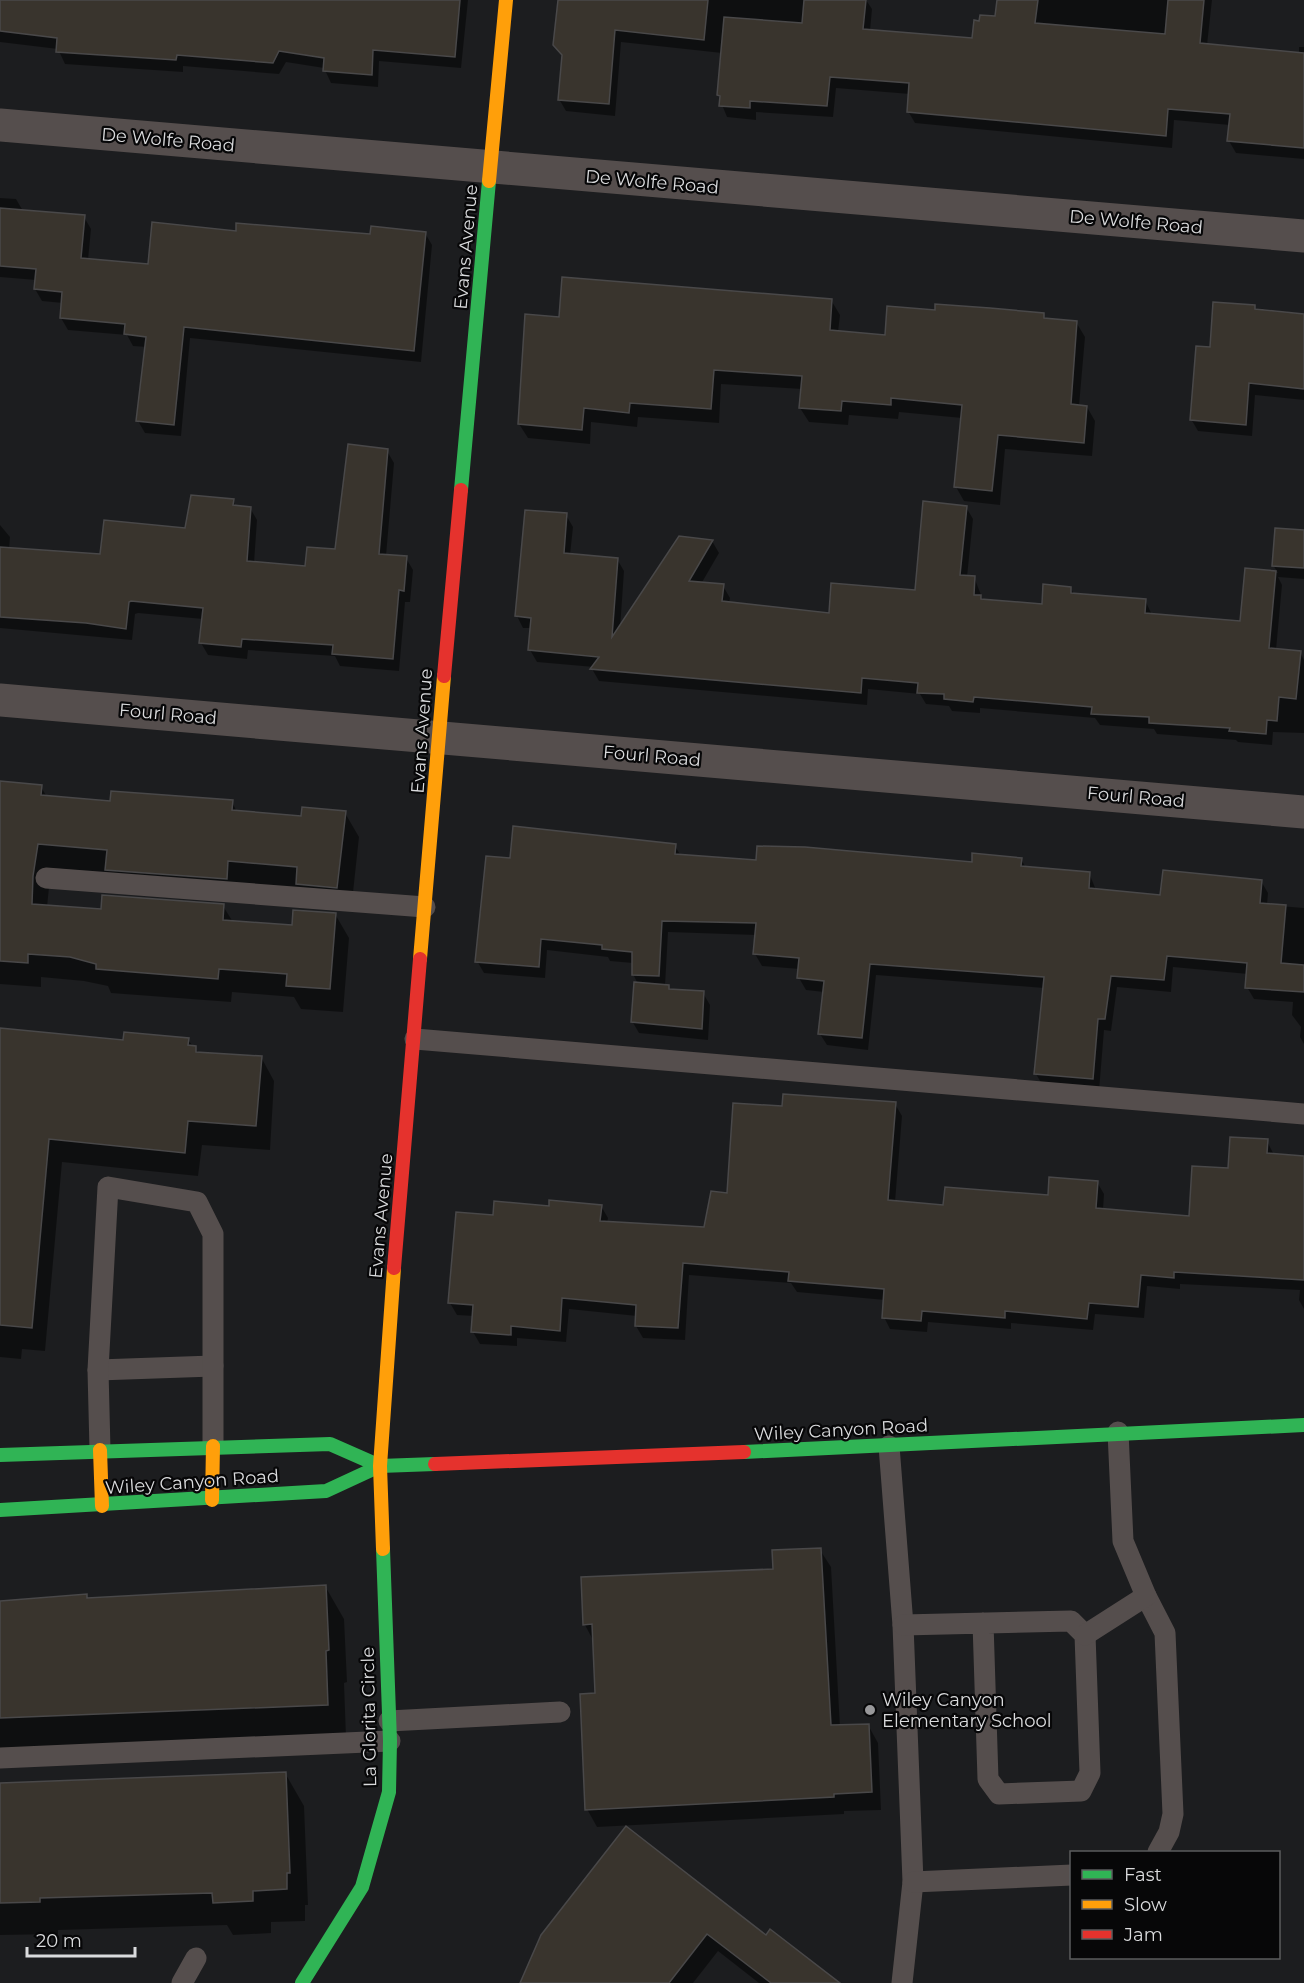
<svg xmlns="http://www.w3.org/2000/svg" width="1304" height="1983" font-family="Montserrat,sans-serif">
  <rect width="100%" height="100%" fill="#1c1d1f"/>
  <g fill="#0007">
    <polygon points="0,0 468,0 461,68 379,61 378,87 331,83 324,68 286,62 279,74 183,66 183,72 65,64 58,49 0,42"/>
    <polygon points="559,0 866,0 872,9 870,31 974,39 981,22 997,17 999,0 1212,0 1207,45 1299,54 1299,47 1304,47 1304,159 1236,153 1229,141 1230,125 1174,120 1172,148 915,123 908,111 910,94 836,88 833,117 756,112 756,120 727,117 718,95 722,53 621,42 615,116 566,111 559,99 563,58 555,45"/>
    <polygon points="0,198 16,199 23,211 84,217 91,229 88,260 150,266 237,232 371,235 425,233 432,245 421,362 190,338 181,436 145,433 138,421 147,347 133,346 127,335 68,330 61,318 63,303 42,301 35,289 36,280 0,277"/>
    <polygon points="831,300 840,315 838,332 886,336 936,312 1043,315 1046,320 1076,322 1085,337 1079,406 1087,407 1095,421 1092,456 1005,449 1000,505 964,501 956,487 962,418 899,412 898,419 849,415 848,425 809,422 800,408 802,389 721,384 719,423 638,417 637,427 591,422 590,444 528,438 519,424 560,318"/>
    <polygon points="1215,303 1304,314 1304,400 1255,395 1252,436 1198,431 1191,419 1211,349"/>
    <polygon points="387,451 394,463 386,556 406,558 413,570 410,602 405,602 399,671 340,666 335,656 248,650 247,659 208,655 201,643 203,619 138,613 135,614 132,640 0,628 0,525 10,537 9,550 101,556 186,529 233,501 236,507 250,508 257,520 254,563 307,567 336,550"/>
    <polygon points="966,507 973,519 967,577 974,577 983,600 1043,605 1071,588 1074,595 1145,600 1152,615 1241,623 1246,570 1278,573 1273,565 1304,532 1304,579 1278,577 1282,585 1276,650 1300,652 1304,660 1304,733 1273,732 1272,745 1238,742 1236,740 1157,734 1154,729 1100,725 1095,718 980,708 980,713 952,711 949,706 926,704 920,694 868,689 867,705 599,681 592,669 594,667 537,662 530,650 532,628 523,628 517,616 566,515 573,527 570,555 617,559 624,571 620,629 712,541 719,553 701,584 723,586 730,598 729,604 830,615 916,592"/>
    <polygon points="0,782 41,787 47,797 111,803 232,802 237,812 303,817 345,813 359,837 351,911 108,873 51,868 47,907 102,911 223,906 233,922 293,927 335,914 349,938 343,1012 301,1009 294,997 232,992 231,1002 111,993 108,986 84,981 41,977 41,987 0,984"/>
    <polygon points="675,846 681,856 758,862 973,864 1021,859 1026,868 1089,873 1096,890 1162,896 1261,881 1268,893 1267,905 1304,908 1304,1044 1300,1037 1301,1027 1292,1015 1293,1002 1254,999 1247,987 1248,974 1173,967 1171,992 1117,987 1111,1031 1104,1030 1099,1091 1043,1086 1036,1074 1044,988 876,975 868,1050 827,1045 820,1034 824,992 806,990 799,978 800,969 762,966 755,954 756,935 668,932 665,986 671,991 703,993 710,1005 708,1040 639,1033 632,1021 638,984 633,974 633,963 610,961 608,957 547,950 545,978 484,973 477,961 511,859"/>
    <polygon points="0,1030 125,1042 188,1040 198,1052 261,1057 274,1081 270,1150 202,1145 198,1176 62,1162 45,1351 22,1349 21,1359 0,1357"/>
    <polygon points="895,1104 902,1116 895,1202 945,1206 1049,1197 1097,1182 1104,1194 1103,1210 1190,1218 1229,1170 1267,1141 1274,1155 1304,1158 1304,1309 1299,1300 1300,1290 1180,1284 1180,1289 1147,1286 1144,1318 1095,1314 1093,1330 1011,1323 1011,1329 928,1322 927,1332 890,1329 884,1317 885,1300 797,1292 791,1283 689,1275 685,1340 643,1338 636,1326 637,1316 569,1309 566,1342 517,1338 517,1346 480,1344 473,1332 474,1316 457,1315 450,1303 494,1217 550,1208 601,1206 608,1218 607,1223 705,1229 784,1107"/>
    <polygon points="820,1550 831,1567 840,1727 868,1725 878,1743 881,1810 844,1811 844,1814 597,1827 587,1809 596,1695 594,1642 585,1625 775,1571"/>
    <polygon points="325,1586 344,1619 347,1682 344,1683 346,1737 0,1751 0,1602 48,1600 48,1597 86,1595 88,1599"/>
    <polygon points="285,1773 304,1806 308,1905 305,1905 305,1921 271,1922 271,1933 233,1935 227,1925 58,1930 58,1934 0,1935 0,1784"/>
    <polygon points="626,1828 766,1937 837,1983 759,1983 718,1951 693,1983 521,1983"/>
  </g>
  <g fill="#39342d" stroke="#494849" stroke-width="1.5">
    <polygon points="0,0 460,0 455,57 373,50 372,75 323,71 324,58 279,51 273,63 177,55 176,60 56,52 57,38 0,31"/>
    <polygon points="558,0 708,0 704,40 615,30 609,104 558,100 562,55 553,45"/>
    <polygon points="804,0 866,0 863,29 972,38 974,20 979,21 980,15 995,16 997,0 1038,0 1035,23 1165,34 1168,0 1204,0 1200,43 1304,53 1304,148 1227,141 1230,114 1168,109 1166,136 907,112 909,83 830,77 827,106 750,101 750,108 719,106 720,96 717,95 724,17 802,23"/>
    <polygon points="0,208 85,215 81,258 148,264 152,222 236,231 236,223 370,234 371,226 426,232 414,351 184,327 174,425 136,421 146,337 124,334 125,324 60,318 62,292 34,289 36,269 0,266"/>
    <polygon points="562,277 832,299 830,330 885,335 887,306 935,310 935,304 990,308 1044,313 1044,318 1077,321 1071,404 1087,406 1084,443 998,435 992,491 954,487 962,405 891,398 891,405 842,401 841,411 799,408 802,376 714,370 711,409 630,403 629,413 584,408 582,430 518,424 525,314 559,317"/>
    <polygon points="1213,302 1255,305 1255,309 1304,314 1304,389 1249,383 1246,425 1190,420 1196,346 1210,347"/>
    <polygon points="348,444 388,449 379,554 407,556 404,591 399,590 393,659 332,654 333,645 242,639 241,647 199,643 203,608 131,601 129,602 126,629 86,623 0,617 0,547 100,554 104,520 185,528 191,495 234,499 233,505 251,507 247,561 305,566 307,547 335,549"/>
    <polygon points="923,501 967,506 960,575 975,576 974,595 981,595 981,599 1042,604 1043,584 1071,587 1071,593 1146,599 1145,613 1240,621 1245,568 1276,571 1269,648 1301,651 1296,699 1279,697 1277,721 1267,720 1266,734 1229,731 1230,728 1149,723 1149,717 1091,714 1092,707 974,697 973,702 944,699 944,694 917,693 918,683 862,678 861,693 590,669 599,657 528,650 531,618 515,616 525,510 567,513 564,553 618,558 612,637 679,536 713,540 689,581 724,584 722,601 829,613 831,583 915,590"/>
    <polygon points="1275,528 1304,530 1304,568 1272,566"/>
    <polygon points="0,781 42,785 41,795 110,801 111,791 233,800 232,810 301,816 302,807 346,811 337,888 296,884 297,867 228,861 227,879 105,870 107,850 38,844 33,876 32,904 101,909 102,895 224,904 223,920 292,925 293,910 336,913 330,989 286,986 287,974 219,969 218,979 96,969 96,964 70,957 28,954 28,963 0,961"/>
    <polygon points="513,826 676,844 675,854 756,860 757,846 805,847 972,862 972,853 1022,858 1021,866 1090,872 1089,888 1160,895 1163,870 1262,880 1260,903 1286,905 1281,963 1304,965 1304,992 1245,988 1247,963 1167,956 1164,980 1111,976 1105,1019 1098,1019 1093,1079 1034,1074 1044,977 870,964 862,1038 818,1034 824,981 797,978 799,958 753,954 756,923 662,921 659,976 632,975 632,952 602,949 602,945 541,939 539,967 475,962 486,856 510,858"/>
    <polygon points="634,982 669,985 669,989 704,991 702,1029 631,1022"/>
    <polygon points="0,1028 123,1040 124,1032 189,1038 188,1045 196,1046 196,1052 262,1056 256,1126 188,1121 185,1153 49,1139 32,1328 0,1325"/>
    <polygon points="783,1094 896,1102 888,1200 943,1205 945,1187 1048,1195 1049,1177 1098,1181 1096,1208 1189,1216 1192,1166 1228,1168 1230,1137 1268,1139 1267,1153 1304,1156 1304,1280 1174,1272 1174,1278 1141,1275 1138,1307 1089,1303 1087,1319 1005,1311 1005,1318 922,1311 921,1321 882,1318 884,1289 788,1281 789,1272 683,1263 678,1328 635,1326 636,1305 562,1298 560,1331 511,1326 511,1335 471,1332 473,1305 448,1303 456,1212 493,1215 494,1201 549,1206 549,1200 602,1205 600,1221 704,1227 711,1191 727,1193 733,1103 782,1106"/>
    <polygon points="821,1548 831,1725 869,1724 872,1792 834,1794 834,1797 585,1810 580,1694 595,1693 592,1624 583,1625 581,1577 773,1569 772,1550"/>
    <polygon points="326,1585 329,1650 326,1651 328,1705 0,1718 0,1601 87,1594 87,1598"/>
    <polygon points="286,1772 290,1873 287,1873 287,1889 253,1891 253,1901 213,1903 212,1893 40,1898 40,1902 0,1903 0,1783"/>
    <polygon points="626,1826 766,1935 770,1929 840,1983 771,1983 707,1934 669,1983 520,1983 541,1935"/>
  </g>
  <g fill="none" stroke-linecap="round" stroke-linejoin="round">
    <g stroke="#554e4d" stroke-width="21">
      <polyline points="46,878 425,907"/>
      <polyline points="415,1039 1304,1114"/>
      <polyline points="98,1370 213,1366"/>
      <polyline points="889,1446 903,1625 913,1882 902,1983"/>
      <polyline points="100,1450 98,1370 108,1187 197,1202 213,1234 213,1446"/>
      <polyline points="1146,1596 1165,1633 1173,1814 1169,1832 1158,1852"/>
      <path d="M903 1625C959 1624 1015 1622 1071 1621L1085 1635 1090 1773 1081 1791 999 1794 988 1779 983 1623"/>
      <polyline points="1085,1635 1146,1596 1123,1541 1118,1432"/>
      <polyline points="389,1721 560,1712"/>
      <polyline points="0,1758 390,1741"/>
      <polyline points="913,1882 1072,1875"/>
      <polyline points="182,1983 196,1958"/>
    </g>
    <g stroke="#554e4d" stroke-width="33">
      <polyline points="0,125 1304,236"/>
      <polyline points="0,700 1304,812"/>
    </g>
    <g stroke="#30b455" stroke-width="14">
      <polyline points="461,490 489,181"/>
      <polyline points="744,1452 1304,1425"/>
      <polyline points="0,1455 330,1444 380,1466"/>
      <polyline points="0,1510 326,1491 380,1466 435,1464"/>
      <polyline points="302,1983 362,1887 389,1792 390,1741 383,1549"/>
    </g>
    <g stroke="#ff9f0a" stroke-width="14">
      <polyline points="489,181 506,0"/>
      <polyline points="420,959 444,676"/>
      <polyline points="100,1450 102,1506"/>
      <polyline points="212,1500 213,1446"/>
      <polyline points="383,1549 380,1466 394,1268"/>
    </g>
    <g stroke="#e5322d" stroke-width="14">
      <polyline points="444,676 461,490"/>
      <polyline points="394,1268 420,959"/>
      <polyline points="435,1464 744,1452"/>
    </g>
  </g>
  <circle fill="#98989a" stroke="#070708" stroke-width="2" cx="870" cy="1710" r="6"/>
  <g text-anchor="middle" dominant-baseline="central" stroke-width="4.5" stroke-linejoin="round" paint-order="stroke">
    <g font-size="18" fill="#dadbdd" stroke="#070708">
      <text transform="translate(168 140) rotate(5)">De Wolfe Road</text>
      <text transform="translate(652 182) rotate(5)">De Wolfe Road</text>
      <text transform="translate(1136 222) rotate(5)">De Wolfe Road</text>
      <text transform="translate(466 247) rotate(-85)">Evans Avenue</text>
      <text transform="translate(168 714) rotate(5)">Fourl Road</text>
      <text transform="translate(422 731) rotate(-86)">Evans Avenue</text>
      <text transform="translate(652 756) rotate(5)">Fourl Road</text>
      <text transform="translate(1136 797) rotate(5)">Fourl Road</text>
      <text transform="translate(381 1216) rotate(-85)">Evans Avenue</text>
      <text transform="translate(841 1430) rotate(-3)">Wiley Canyon Road</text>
      <text transform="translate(192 1482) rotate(-4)">Wiley Canyon Road</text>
      <text transform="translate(369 1717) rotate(-91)">La Glorita Circle</text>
    </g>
    <g font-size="18" fill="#dadbdd" stroke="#070708" text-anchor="start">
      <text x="882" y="1700">Wiley Canyon<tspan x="882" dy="21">Elementary School</tspan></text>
    </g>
  </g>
  <rect x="1070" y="1851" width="210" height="108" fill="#070708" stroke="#5b5c5d" stroke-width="1.5"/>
  <rect x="1082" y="1870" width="30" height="9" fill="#30b455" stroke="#5b5c5d" stroke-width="1.5"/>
  <text x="1124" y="1881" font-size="18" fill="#dadbdd">Fast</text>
  <rect x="1082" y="1900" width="30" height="9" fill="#ff9f0a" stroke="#5b5c5d" stroke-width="1.5"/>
  <text x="1124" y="1911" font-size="18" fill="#dadbdd">Slow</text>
  <rect x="1082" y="1930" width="30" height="9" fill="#e5322d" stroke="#5b5c5d" stroke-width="1.5"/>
  <text x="1124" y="1941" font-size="18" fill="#dadbdd">Jam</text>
  <path d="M27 1947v9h108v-9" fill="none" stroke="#dadbdd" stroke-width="3"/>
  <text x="36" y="1947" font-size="18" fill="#dadbdd" stroke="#070708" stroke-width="4.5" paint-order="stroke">20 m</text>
</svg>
